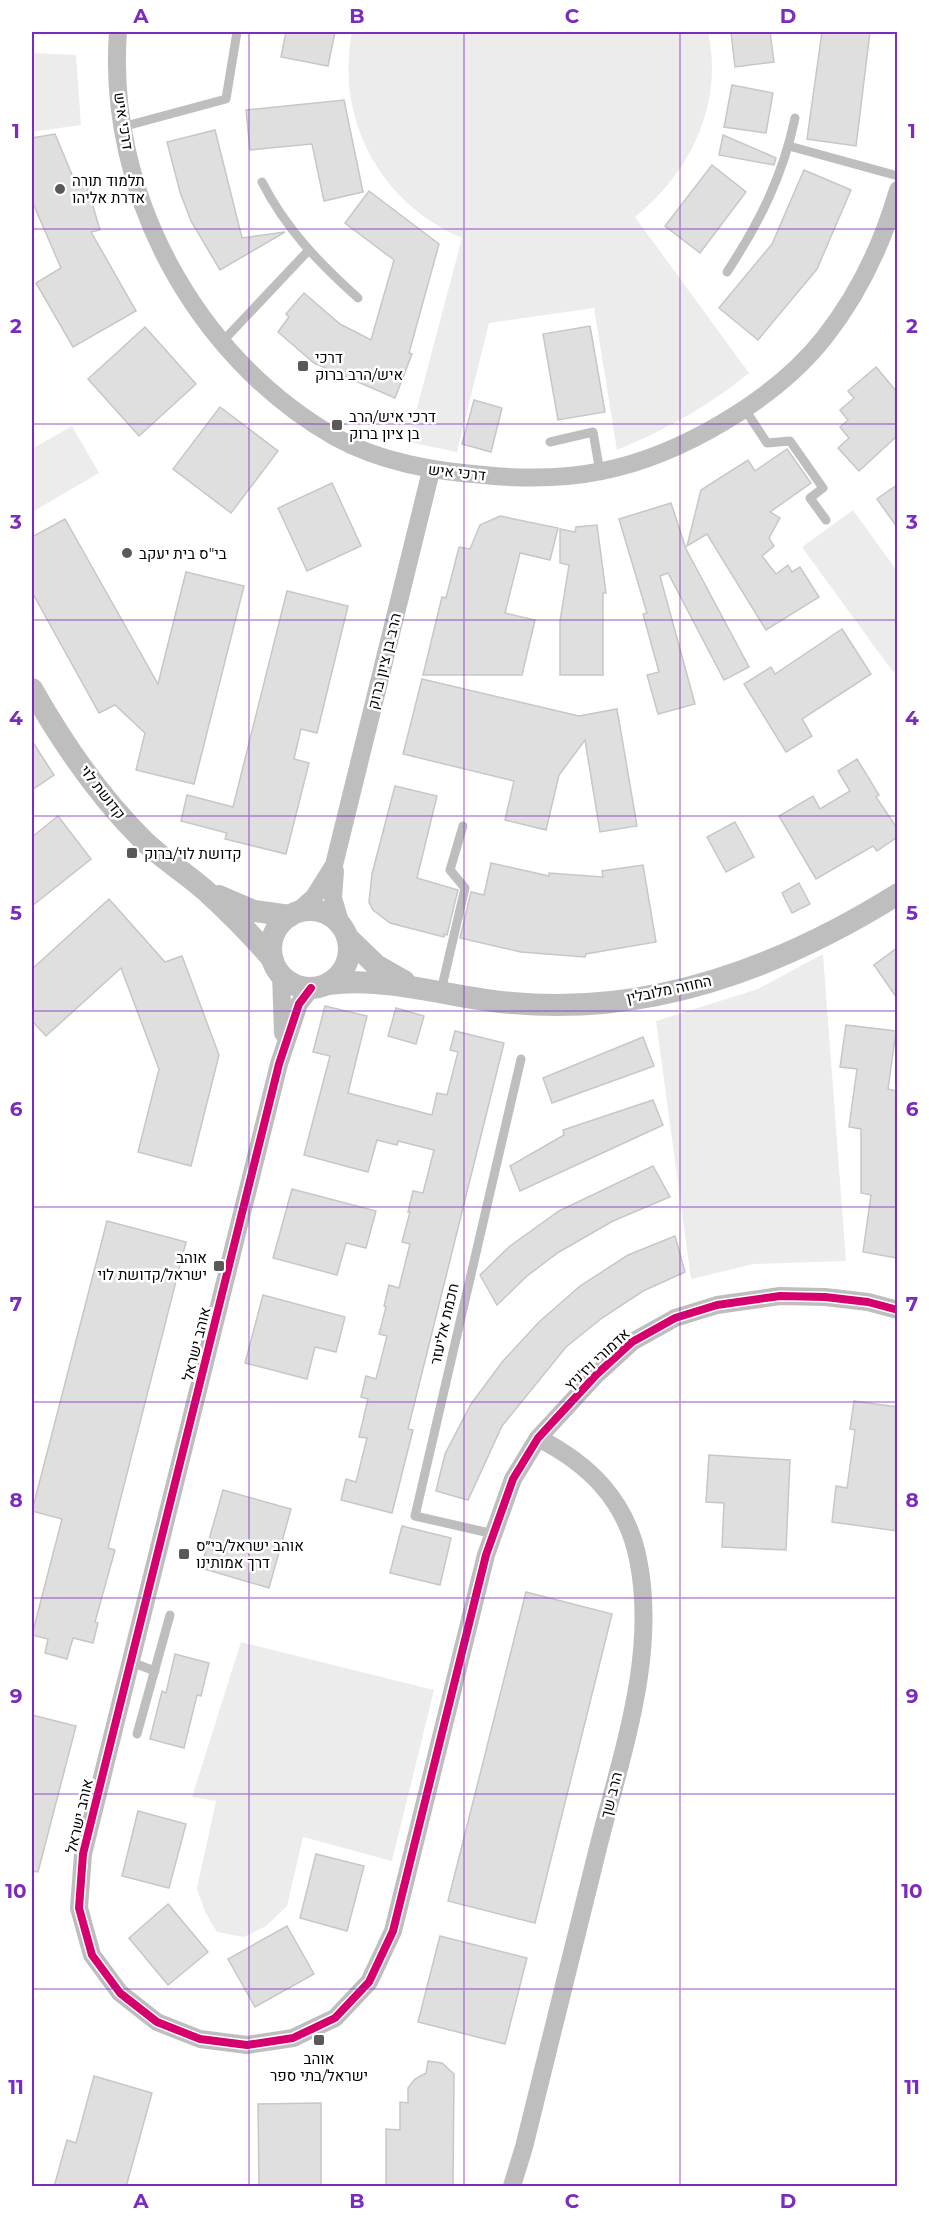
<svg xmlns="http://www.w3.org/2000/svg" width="929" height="2218" font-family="Montserrat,Heebo,sans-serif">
  <rect width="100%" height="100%" fill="#fff"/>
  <g fill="#ececec">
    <path d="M352 32H708C724 104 690 173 635 217L749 373C707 407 667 429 617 450L594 308 489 323 457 452 408 442 462 238C380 203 335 119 352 32Z"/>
    <polygon points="32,53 76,55 81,125 32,132"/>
    <polygon points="72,426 99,473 32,512 32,449"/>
    <polygon points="853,510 897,571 898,669 893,672 802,547"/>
    <polygon points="823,954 846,1261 754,1264 691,1279 656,1021 758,989"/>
    <polygon points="241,1642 434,1690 392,1861 303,1837 287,1906 266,1926 244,1937 217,1932 205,1912 197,1888 216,1801 192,1797"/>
  </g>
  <g fill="#dfdfdf" stroke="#c7c7c7" stroke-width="1.5">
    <polygon points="286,32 335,32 328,66 281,57"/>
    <polygon points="731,32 770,32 774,62 735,67"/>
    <polygon points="822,32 870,32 856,146 807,139"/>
    <polygon points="732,85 773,93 766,133 724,127"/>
    <polygon points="344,100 363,192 324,201 312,144 250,150 246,110"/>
    <polygon points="215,130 242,238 285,232 220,270 191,221 180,192 167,142"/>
    <polygon points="55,134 73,177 84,176 100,230 91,232 136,311 73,347 36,283 61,268 32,201 32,138"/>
    <polygon points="723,135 776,158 774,165 719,155"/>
    <polygon points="712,165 746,192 700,253 665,226"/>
    <polygon points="804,170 851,190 817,269 758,340 719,308 772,244"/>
    <polygon points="369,191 439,244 409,353 412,354 395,398 314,363 278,332 289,317 286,314 304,293 340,324 371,340 394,260 345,223"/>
    <polygon points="590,326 605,412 558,420 543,334"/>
    <polygon points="145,327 196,384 139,436 88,379"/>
    <polygon points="876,367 897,392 897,436 859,471 838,448 849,438 840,427 848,420 840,410 854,398 848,391"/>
    <polygon points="474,400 502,408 491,452 462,444"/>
    <polygon points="220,407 278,451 231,513 173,469"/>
    <polygon points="787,449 811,483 770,512 780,518 769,538 774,546 762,556 776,574 788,565 792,572 800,567 819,597 766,630 707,534 687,546 701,490 748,460 755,471"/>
    <polygon points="332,483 361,546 307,571 278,508"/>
    <polygon points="897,485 897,527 877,499"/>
    <polygon points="671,503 686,549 749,667 724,680 668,573 660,576 695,704 658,714 647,675 659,672 643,614 647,613 619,519"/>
    <polygon points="500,516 558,528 550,560 520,553 505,613 535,620 522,675 423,675 442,597 446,598 459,547 470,549 480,525"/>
    <polygon points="65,519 158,684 186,572 244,586 194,784 136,770 145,733 115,705 99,713 32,592 32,537"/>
    <polygon points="597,525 606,593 603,593 603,675 560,675 560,621 569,565 560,563 560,529 575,532 576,527"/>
    <polygon points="287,591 348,606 317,733 301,729 294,759 309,763 286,854 225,839 227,833 181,821 187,795 233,807"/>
    <polygon points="842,629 871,674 802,719 812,736 786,752 744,684 771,667 775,674"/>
    <polygon points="422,679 579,716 617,709 637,826 600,832 585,740 559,775 546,830 505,820 514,781 403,754"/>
    <polygon points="32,741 54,775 32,790"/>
    <polygon points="857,759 879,795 876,797 897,828 897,837 877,851 873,846 816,879 779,816 813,796 820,809 850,791 838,771"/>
    <polygon points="395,786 437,796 417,878 458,890 447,935 444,934 444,937 390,923 373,910 369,902 372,874"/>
    <polygon points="58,816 91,859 32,906 32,837"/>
    <polygon points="735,822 754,857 726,872 707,837"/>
    <polygon points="491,863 549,876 549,873 603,877 602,871 643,865 656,942 586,954 585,957 521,952 460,938 471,892 484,895"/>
    <polygon points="799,883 810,904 792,913 782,893"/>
    <polygon points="109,899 165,962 182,956 219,1055 191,1166 138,1152 159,1069 121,968 46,1036 32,1021 32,969"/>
    <polygon points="897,948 897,998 874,965"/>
    <polygon points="325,1006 367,1016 348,1093 432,1115 437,1093 447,1095 458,1052 450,1050 455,1031 504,1043 408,1429 413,1430 392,1513 341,1500 346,1479 356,1482 367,1438 359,1437 368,1399 361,1397 366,1376 376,1379 387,1336 379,1334 386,1307 384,1306 389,1285 399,1288 410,1244 402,1242 410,1212 408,1212 413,1191 423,1193 434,1150 398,1141 397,1145 377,1140 368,1172 304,1155 330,1056 313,1052"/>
    <polygon points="396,1008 424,1016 416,1044 388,1036"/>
    <polygon points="846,1025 896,1031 888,1089 897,1091 897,1258 863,1252 871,1195 861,1193 861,1129 849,1127 857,1069 840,1067"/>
    <polygon points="643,1037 654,1066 552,1103 543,1078"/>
    <polygon points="653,1100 663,1125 520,1191 510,1166 564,1135 563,1130"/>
    <polygon points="653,1166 670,1197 613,1221 559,1252 527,1276 497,1305 480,1275 510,1246 559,1211"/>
    <polygon points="292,1189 376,1211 366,1248 346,1243 337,1275 273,1258"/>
    <polygon points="107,1221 186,1242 108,1548 115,1550 95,1622 98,1623 93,1643 73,1638 67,1659 45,1653 48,1639 32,1635 62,1519 32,1511"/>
    <polygon points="675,1236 685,1272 643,1291 602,1318 566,1347 502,1426 468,1500 436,1491 445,1454 471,1404 503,1361 539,1322 580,1286 628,1255"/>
    <polygon points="263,1295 345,1317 336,1352 315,1347 307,1379 245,1363"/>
    <polygon points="854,1401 897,1407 897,1531 832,1522 836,1486 847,1488 855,1430 850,1429"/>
    <polygon points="709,1455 790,1460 786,1550 722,1547 724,1503 706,1502"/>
    <polygon points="223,1490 291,1509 269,1588 201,1568"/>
    <polygon points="402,1526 451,1538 440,1585 390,1573"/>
    <polygon points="526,1592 612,1614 535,1923 448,1901"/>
    <polygon points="175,1654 209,1663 201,1696 197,1695 184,1748 150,1739 162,1691 166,1693"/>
    <polygon points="32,1715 76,1726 38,1872 32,1871"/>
    <polygon points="138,1811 186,1824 169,1888 122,1876"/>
    <polygon points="316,1854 364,1866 347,1931 300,1918"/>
    <polygon points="168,1904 208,1952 168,1985 129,1938"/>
    <polygon points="287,1926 314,1974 255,2007 228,1959"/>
    <polygon points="440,1936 527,1958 505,2044 418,2022"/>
    <polygon points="428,2061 442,2063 454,2074 453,2187 386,2187 386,2129 400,2130 400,2102 408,2103 408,2088 415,2079 426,2073"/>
    <polygon points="94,2076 152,2093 126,2187 54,2187 67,2140 76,2143"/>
    <polygon points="321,2103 321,2187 259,2187 258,2104"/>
  </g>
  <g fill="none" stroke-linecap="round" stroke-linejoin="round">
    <g stroke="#bebebe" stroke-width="9">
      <polyline points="122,127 226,99 237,32"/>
      <polyline points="789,146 898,176"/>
      <path d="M262 182C286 229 319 263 358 298"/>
      <path d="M727 272C759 223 783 176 795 118"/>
      <polyline points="222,342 308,251"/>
      <polyline points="744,408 767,443 790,441 823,488 810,498 826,520"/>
      <polyline points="550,442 593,432 600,472"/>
      <polyline points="441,991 465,888 450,870 463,826"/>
      <polyline points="494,1534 415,1516 521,1059"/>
      <polyline points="131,1662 155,1671"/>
      <polyline points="137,1734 170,1615"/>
    </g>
    <g stroke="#bebebe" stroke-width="18">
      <path d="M118 32C106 192 195 357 335 437 380 462 433 471 484 475 523 479 563 479 602 471 679 456 775 400 824 338 858 295 883 242 898 190"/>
      <polyline points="335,871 333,898 341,925"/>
      <polyline points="296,913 314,897 334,865 431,471"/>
      <polyline points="281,974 283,1033"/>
      <polyline points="311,988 299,1004 279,1064 83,1854 79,1908 92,1955 120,1993 157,2022 200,2039 247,2045 293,2038 335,2018 369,1982 393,1931 486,1555 513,1479 538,1438 597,1374 632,1342 675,1318 717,1305 780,1296 825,1297 868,1302 898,1310"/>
      <path d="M512 2186 524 2147C548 2049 573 1950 597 1852 620 1758 658 1657 638 1559 626 1500 589 1464 538 1438"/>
    </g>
    <g stroke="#bebebe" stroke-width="22">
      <path d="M32 689C62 742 99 796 142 839 162 859 186 873 206 891 230 913 252 935 273 960"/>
      <polyline points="219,896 254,911 290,916"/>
      <circle cx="310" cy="949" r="39"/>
      <polyline points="348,938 376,965 404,981"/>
      <path d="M328 984C391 976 450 998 512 1003 650 1016 783 966 898 894"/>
    </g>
    <g stroke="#fff" stroke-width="11">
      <polyline id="cycleway" points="311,988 299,1004 279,1064 83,1854 79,1908 92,1955 120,1993 157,2022 200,2039 247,2045 293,2038 335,2018 369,1982 393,1931 486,1555 513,1479 538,1438 597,1374 632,1342 675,1318 717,1305 780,1296 825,1297 868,1302 898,1310"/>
    </g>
    <use href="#cycleway" stroke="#d6006c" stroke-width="8"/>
  </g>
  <path fill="none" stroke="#7b2cbf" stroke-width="1.5" stroke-opacity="0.55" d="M249 32V2186M464 32V2186M680 32V2186M32 229H898M32 424H898M32 620H898M32 816H898M32 1011H898M32 1207H898M32 1402H898M32 1598H898M32 1794H898M32 1989H898"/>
  <g fill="#595959" stroke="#fff" stroke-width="2">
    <circle cx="60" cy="189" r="6"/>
    <rect x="297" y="360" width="12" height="12" rx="3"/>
    <rect x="331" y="419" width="12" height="12" rx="3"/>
    <circle cx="127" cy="553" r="6"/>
    <rect x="126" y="847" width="12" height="12" rx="3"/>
    <rect x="213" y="1260" width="12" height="12" rx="3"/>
    <rect x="178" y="1548" width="12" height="12" rx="3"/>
    <rect x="313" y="2034" width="12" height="12" rx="3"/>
  </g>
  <g text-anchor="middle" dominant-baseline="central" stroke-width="5" stroke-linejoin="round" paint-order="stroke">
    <g font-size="15" fill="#000" stroke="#fff">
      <text transform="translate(124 121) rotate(81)">דרכי איש</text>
      <text transform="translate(457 472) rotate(6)">דרכי איש</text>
      <text transform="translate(384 661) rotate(-76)">הרב בן ציון ברוק</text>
      <text transform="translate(103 792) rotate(52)">קדושת לוי</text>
      <text transform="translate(669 989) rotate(-12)">החוזה מלובלין</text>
      <text transform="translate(444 1324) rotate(-77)">חכמת אליעזר</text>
      <text transform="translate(196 1344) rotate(-76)">אוהב ישראל</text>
      <text transform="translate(597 1359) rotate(-43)">אדמורי ויז'ניץ</text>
      <text transform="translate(611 1795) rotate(-76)">הרב שך</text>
      <text transform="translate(79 1816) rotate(-77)">אוהב ישראל</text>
    </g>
    <g font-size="15" fill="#000" stroke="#fff" text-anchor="start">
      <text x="72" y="180">תלמוד תורה<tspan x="72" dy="17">אדרת אליהו</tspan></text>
      <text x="315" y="357">דרכי<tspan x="315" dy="17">איש/הרב ברוק</tspan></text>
      <text x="349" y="416">דרכי איש/הרב<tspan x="349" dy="17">בן ציון ברוק</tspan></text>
      <text x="139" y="553">בי"ס בית יעקב</text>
      <text x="144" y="853">קדושת לוי/ברוק</text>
      <text x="207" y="1257" text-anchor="end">אוהב<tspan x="207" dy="17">ישראל/קדושת לוי</tspan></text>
      <text x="196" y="1545">אוהב ישראל/בי״ס<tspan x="196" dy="17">דרך אמותינו</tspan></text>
      <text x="319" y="2058" text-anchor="middle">אוהב<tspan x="319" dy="17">ישראל/בתי ספר</tspan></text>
    </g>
  </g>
  <rect width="929" height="2218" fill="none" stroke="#ffffff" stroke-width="66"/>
  <rect x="33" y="33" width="863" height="2152" fill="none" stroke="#7b2cbf" stroke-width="2"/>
  <g font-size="20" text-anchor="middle" font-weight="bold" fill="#7b2cbf">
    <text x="141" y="23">A</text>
    <text x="357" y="23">B</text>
    <text x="572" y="23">C</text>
    <text x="788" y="23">D</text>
    <text x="16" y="138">1</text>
    <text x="912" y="138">1</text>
    <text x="16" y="333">2</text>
    <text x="912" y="333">2</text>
    <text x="16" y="529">3</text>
    <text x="912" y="529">3</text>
    <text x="16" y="725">4</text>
    <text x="912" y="725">4</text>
    <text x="16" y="920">5</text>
    <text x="912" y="920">5</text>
    <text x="16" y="1116">6</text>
    <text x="912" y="1116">6</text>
    <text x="16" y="1311">7</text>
    <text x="912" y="1311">7</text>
    <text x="16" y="1507">8</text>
    <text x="912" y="1507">8</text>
    <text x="16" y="1703">9</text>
    <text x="912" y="1703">9</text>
    <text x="16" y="1898">10</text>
    <text x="912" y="1898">10</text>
    <text x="16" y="2094">11</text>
    <text x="912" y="2094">11</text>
    <text x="141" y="2208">A</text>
    <text x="357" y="2208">B</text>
    <text x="572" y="2208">C</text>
    <text x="788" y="2208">D</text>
  </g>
</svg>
